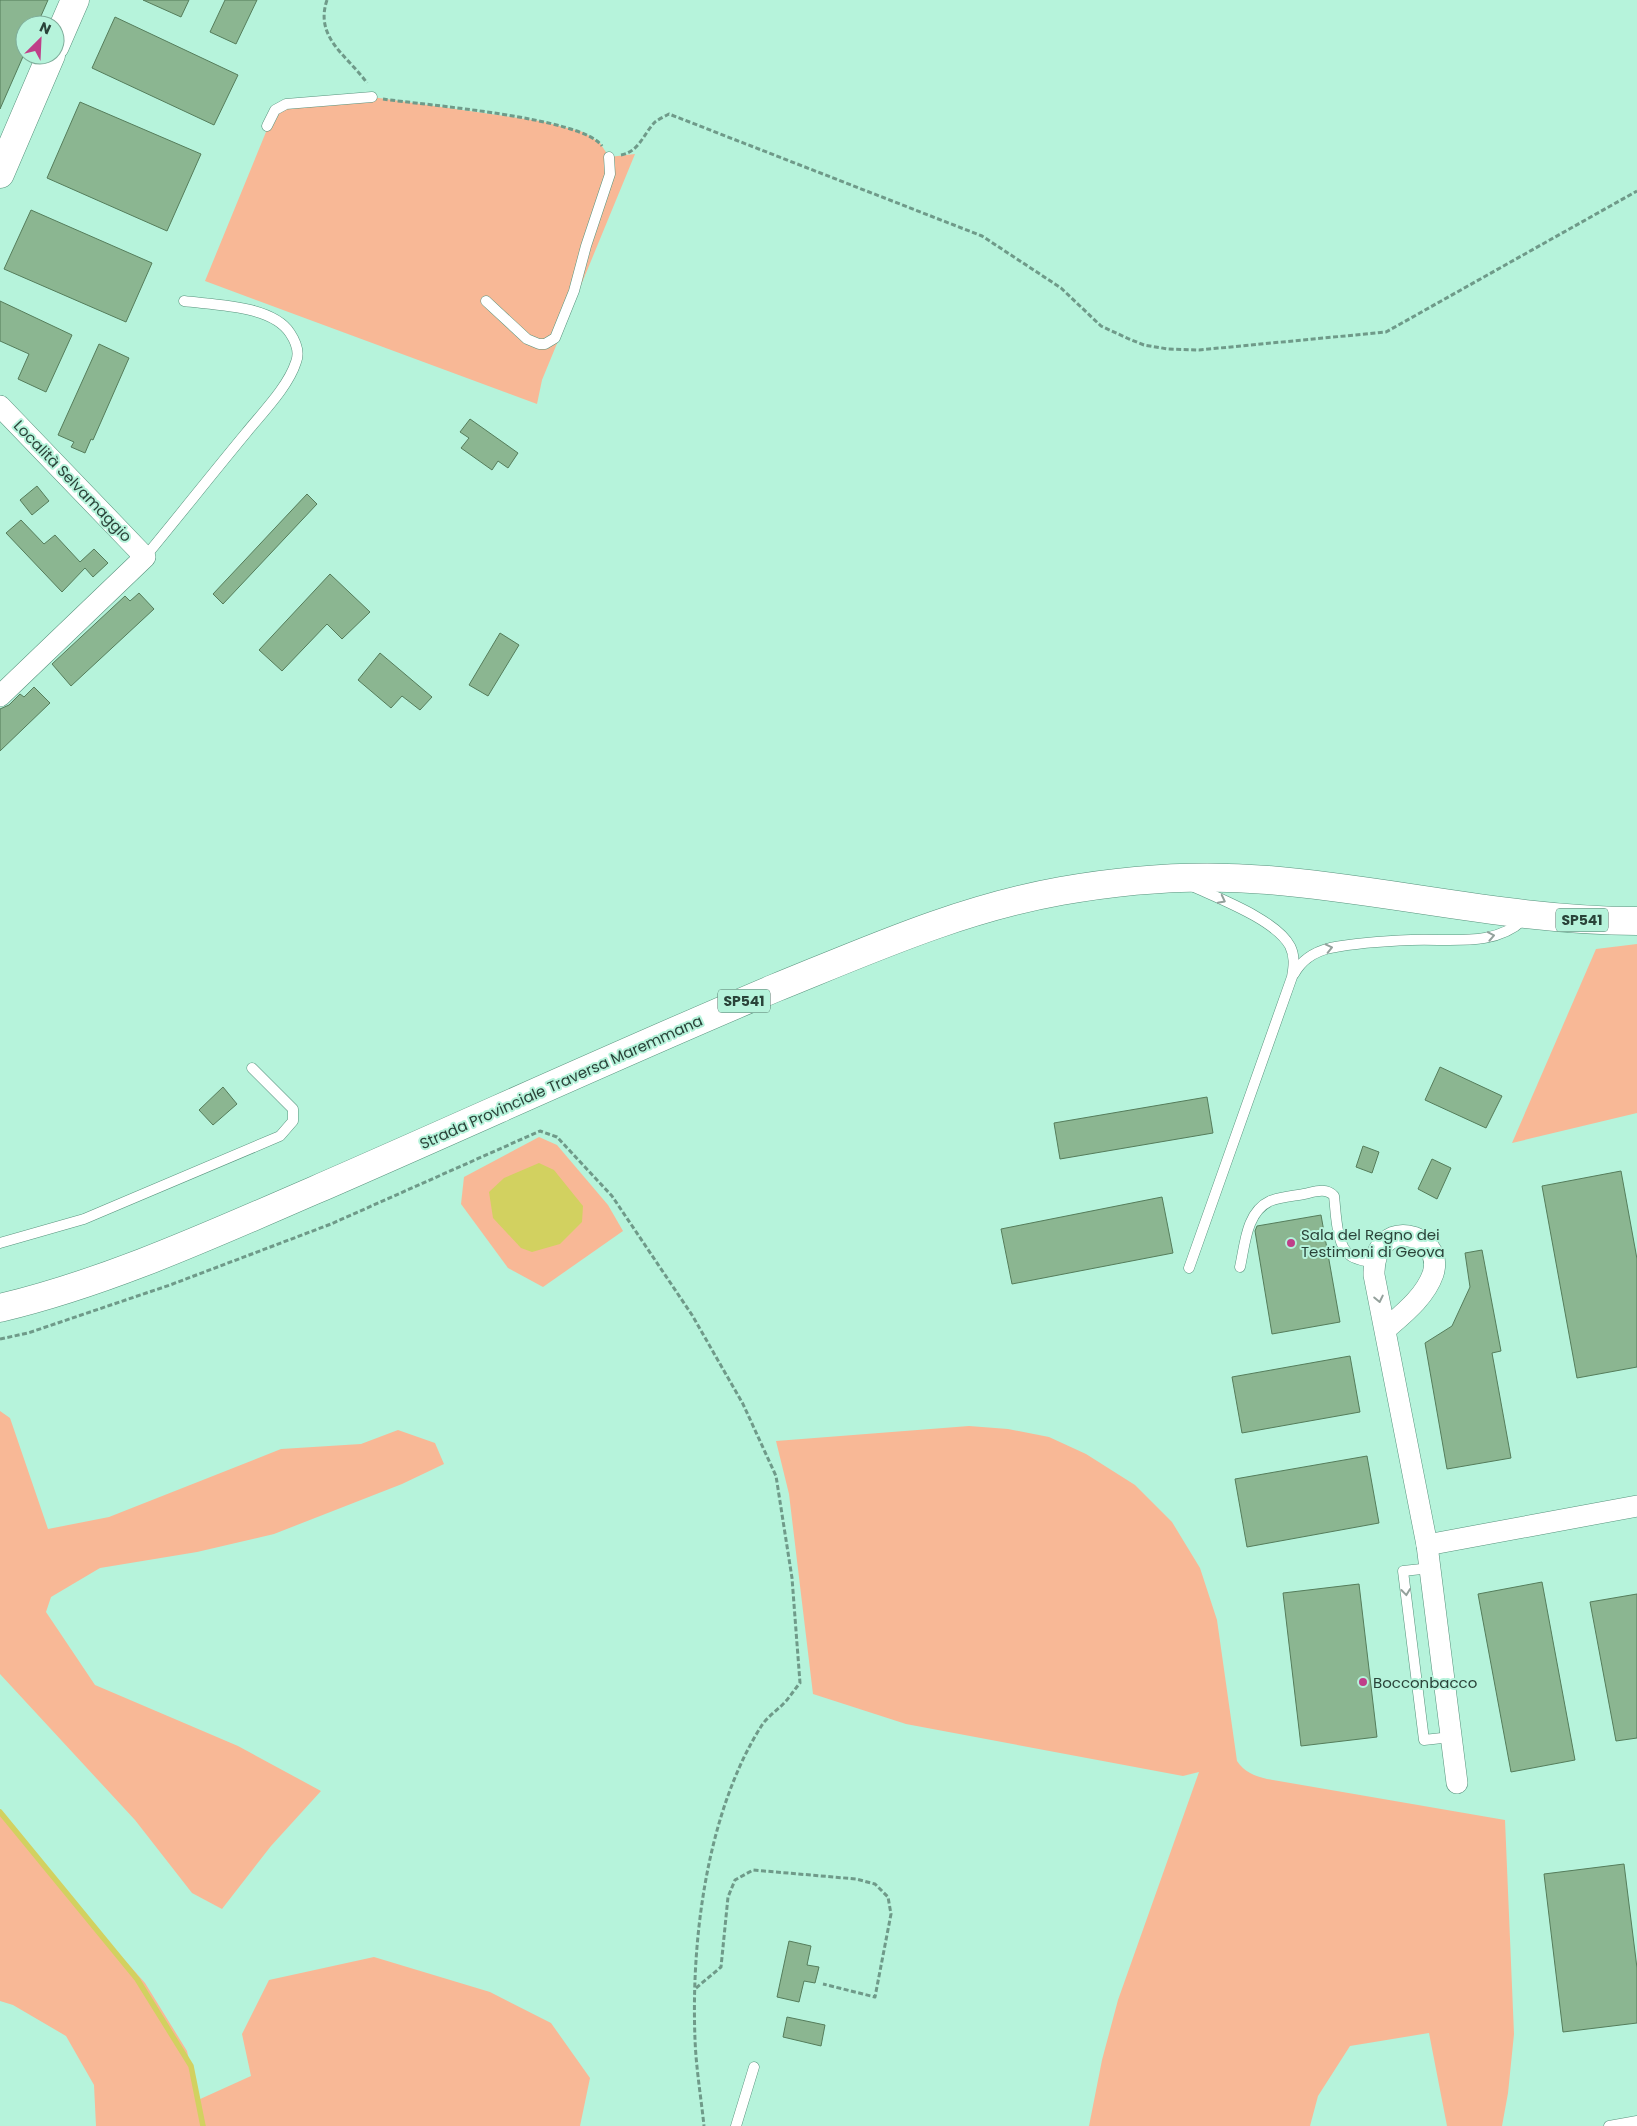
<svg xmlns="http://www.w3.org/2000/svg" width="1637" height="2126" font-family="Poppins,sans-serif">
  <rect width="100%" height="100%" fill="#b6f3db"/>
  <g fill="#f8b896">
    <polygon points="372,97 540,121 583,132 600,143 609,157 635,154 542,380 537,404 205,281 275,110"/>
    <polygon points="1637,944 1637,1113 1512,1143 1596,949"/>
    <polygon points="539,1137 557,1145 608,1205 623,1231 543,1287 508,1268 461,1204 464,1177"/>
    <polygon points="0,1411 10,1418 48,1529 109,1517 281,1449 361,1444 398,1430 435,1443 444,1464 402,1484 274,1534 197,1552 100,1568 51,1597 46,1612 95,1685 238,1746 321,1791 271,1846 222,1909 192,1893 135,1820 0,1674"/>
    <path d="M969 1426 1008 1429 1049 1437 1086 1454 1135 1485 1172 1522 1200 1568 1217 1620 1237 1761C1244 1772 1255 1776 1267 1779L1505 1820 1514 2034 1508 2093 1502 2126H1447L1429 2033 1350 2046 1318 2096 1310 2126H1089L1102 2060 1118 2000 1199 1772 1183 1776 906 1724 813 1694 789 1494 776 1441Z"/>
    <polygon points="0,1809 75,1904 145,1983 187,2051 198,2100 251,2076 242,2034 269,1980 374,1957 490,1992 551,2023 590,2078 580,2126 96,2126 94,2085 66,2036 13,2005 0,2001"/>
  </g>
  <polygon fill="#d2d160" points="539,1163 554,1170 583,1206 582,1222 560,1244 532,1252 521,1248 493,1218 489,1192 504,1178"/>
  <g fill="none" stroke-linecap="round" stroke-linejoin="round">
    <polyline stroke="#d2d160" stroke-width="5.5" points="0,1812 137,1979 191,2066 203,2126"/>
  </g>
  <g fill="#8bb691" stroke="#557d5b">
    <polygon points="0,0 48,0 37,25 25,25 25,52 0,109"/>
    <polygon points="143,0 189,0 181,17"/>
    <polygon points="225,0 257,0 236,44 210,32"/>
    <polygon points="115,17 238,75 214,125 92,68"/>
    <polygon points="80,102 201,154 167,231 47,178"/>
    <polygon points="31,210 152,263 126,322 4,269"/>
    <polygon points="0,301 72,335 46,392 18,379 29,354 0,341"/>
    <polygon points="99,344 129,358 93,440 91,439 85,453 71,447 74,442 58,435"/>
    <polygon points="470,419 518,453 508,468 498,461 492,470 461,448 469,438 460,432"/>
    <polygon points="37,486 49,501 32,515 20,500"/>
    <polygon points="307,494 317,504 223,604 213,594"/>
    <polygon points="21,520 44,544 55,535 80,562 94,549 108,563 93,577 85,568 62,592 6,533"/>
    <polygon points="330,574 370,612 342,639 327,624 282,671 259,650"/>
    <polygon points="139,593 154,609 71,686 52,664 125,596 130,601"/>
    <polygon points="500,633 519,645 488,696 469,685"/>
    <polygon points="380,653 432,697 420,710 402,696 391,708 358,680"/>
    <polygon points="34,687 50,703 0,751 0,709 9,705 20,694 24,697"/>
    <polygon points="1440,1067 1502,1096 1486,1128 1425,1100"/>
    <polygon points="223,1087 237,1104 213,1125 199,1110"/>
    <polygon points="1207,1097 1213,1133 1060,1159 1054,1123"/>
    <polygon points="1363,1146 1379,1152 1372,1173 1356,1167"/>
    <polygon points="1432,1159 1451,1168 1437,1199 1418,1189"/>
    <polygon points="1621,1171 1637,1259 1637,1367 1577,1378 1542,1186"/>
    <polygon points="1162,1197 1173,1253 1012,1284 1001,1229"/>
    <polygon points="1321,1215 1340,1322 1272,1334 1255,1231 1257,1226"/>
    <polygon points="1482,1250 1501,1351 1492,1353 1511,1458 1447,1469 1425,1343 1452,1326 1470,1287 1465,1253"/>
    <polygon points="1350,1356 1360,1412 1242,1433 1232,1377"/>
    <polygon points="1367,1456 1379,1523 1247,1547 1235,1479"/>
    <polygon points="1542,1582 1575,1760 1511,1772 1478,1594"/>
    <polygon points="1359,1584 1377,1737 1301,1746 1283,1593"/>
    <polygon points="1637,1594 1637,1738 1616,1741 1590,1602"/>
    <polygon points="1624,1864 1637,1968 1637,2023 1563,2032 1544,1874"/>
    <polygon points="789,1941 811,1946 807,1965 819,1967 815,1983 804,1981 799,2002 777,1997"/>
    <polygon points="787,2017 825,2025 821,2046 783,2037"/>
  </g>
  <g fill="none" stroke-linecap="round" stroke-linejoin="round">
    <g stroke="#58937d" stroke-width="11">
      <g id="lane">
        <polyline points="267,126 275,110 286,104 372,97"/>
        <polyline points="486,301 527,339 539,344 545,344 555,338 574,291 586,246 610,174 609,157"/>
        <path d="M145 557C179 516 212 474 246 433 262 413 288 387 296 362 300 352 296 342 290 333 272 305 213 305 184 301"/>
        <path d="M1294 974C1302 959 1314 952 1330 948 1356 943 1384 941 1411 940 1449 938 1496 948 1525 918"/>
        <polyline points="0,1243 84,1219 280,1136 293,1121 293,1109 252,1068"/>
        <path d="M1240 1267C1245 1245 1246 1212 1270 1201 1280 1197 1293 1196 1304 1194 1314 1192 1326 1187 1334 1196 1336 1212 1336 1247 1351 1256 1357 1260 1366 1261 1374 1263"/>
        <path d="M1189 1268 1292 977C1294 966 1295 956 1290 946 1276 920 1220 899 1192 886"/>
        <polyline points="1431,1568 1403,1571 1424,1740 1451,1737"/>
        <polyline points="736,2126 754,2067"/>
        <polyline points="1609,2126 1637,2121"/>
      </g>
    </g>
    <g stroke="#58937d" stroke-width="22">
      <g id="street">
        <polyline points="0,406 145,557 0,696"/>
        <path d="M1386 1329C1403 1314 1425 1297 1433 1274 1446 1233 1373 1213 1374 1275L1427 1545 1457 1783"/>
        <polyline points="1427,1545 1637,1506"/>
      </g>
    </g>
    <g stroke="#58937d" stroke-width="29">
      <g id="secondary">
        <polyline points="55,46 75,0"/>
        <polyline points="0,174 51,55"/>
      </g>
    </g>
    <g stroke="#58937d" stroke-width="29">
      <path id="primary" d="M0 1308C109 1282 213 1234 315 1190 469 1123 621 1053 775 988 869 950 960 909 1061 891 1128 879 1199 874 1268 880 1391 890 1512 921 1637 921"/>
    </g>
    <g stroke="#6f9a89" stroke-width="3" stroke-dasharray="5 2.5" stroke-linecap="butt">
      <path d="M327 0C314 38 348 56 367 83"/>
      <path d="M383 99C423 105 582 117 602 146"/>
      <path d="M621 155C639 152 644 133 655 122 659 119 665 116 669 114L982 236 1061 288 1101 326 1129 339 1144 345 1168 349 1199 350 1386 332 1637 191"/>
      <path d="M0 1339 28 1333 170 1285 331 1224 540 1131 557 1137 612 1196 692 1315 743 1404 776 1476 792 1578 800 1683C795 1689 791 1695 786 1701 779 1709 768 1716 762 1725 707 1811 691 1939 695 2039 696 2068 701 2097 704 2126"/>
      <polyline points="696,1988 721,1967 728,1897 735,1880 753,1870 856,1879 875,1884 888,1897 891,1914 875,1997 823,1984"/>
    </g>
    <use href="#lane" stroke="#fff" stroke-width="10"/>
    <use href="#street" stroke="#fff" stroke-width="21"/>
    <use href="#secondary" stroke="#fff" stroke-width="28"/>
    <use href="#primary" stroke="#fff" stroke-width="28"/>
  </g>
  <defs><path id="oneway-chevron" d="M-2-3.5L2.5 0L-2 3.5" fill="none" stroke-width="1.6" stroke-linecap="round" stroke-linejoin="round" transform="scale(1.25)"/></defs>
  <g stroke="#94a19c">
    <use href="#oneway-chevron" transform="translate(1222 900) rotate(27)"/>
    <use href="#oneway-chevron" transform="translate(1491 936) rotate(-11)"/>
    <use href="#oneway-chevron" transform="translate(1329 948) rotate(-13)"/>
    <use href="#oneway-chevron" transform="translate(1379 1299) rotate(78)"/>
    <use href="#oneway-chevron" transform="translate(1406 1592) rotate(83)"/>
  </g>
  <g fill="#bf3f89" stroke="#b6f3db" stroke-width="2">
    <circle cx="1291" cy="1243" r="5"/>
    <circle cx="1363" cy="1682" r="5"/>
  </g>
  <g text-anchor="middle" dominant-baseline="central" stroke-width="4" stroke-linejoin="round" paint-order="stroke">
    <g fill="#b6f3db" stroke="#54786a" stroke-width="1">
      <rect x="1556" y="908.5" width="52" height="23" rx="4"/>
      <rect x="718" y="989.5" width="52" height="23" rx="4"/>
    </g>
    <g font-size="14" font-weight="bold" fill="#2a4339">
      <text x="1582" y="920">SP541</text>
      <text x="744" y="1001">SP541</text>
    </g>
    <g font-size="15" fill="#2a4339" stroke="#b6f3db">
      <text transform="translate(73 481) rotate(46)">Località Selvamaggio</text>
      <text transform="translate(561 1082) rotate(-24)">Strada Provinciale Traversa Maremmana</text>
    </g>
    <g font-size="15" fill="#2a4339" stroke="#b6f3db" text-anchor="start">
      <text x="1301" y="1234">Sala del Regno dei<tspan x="1301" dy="17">Testimoni di Geova</tspan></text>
      <text x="1373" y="1682">Bocconbacco</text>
    </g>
  </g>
  <g transform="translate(40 40) rotate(24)"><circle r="24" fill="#b6f3db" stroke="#7ead9a"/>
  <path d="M0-4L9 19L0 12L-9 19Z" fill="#bf3f89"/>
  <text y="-8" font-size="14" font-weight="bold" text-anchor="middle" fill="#2a4339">N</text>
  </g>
</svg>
